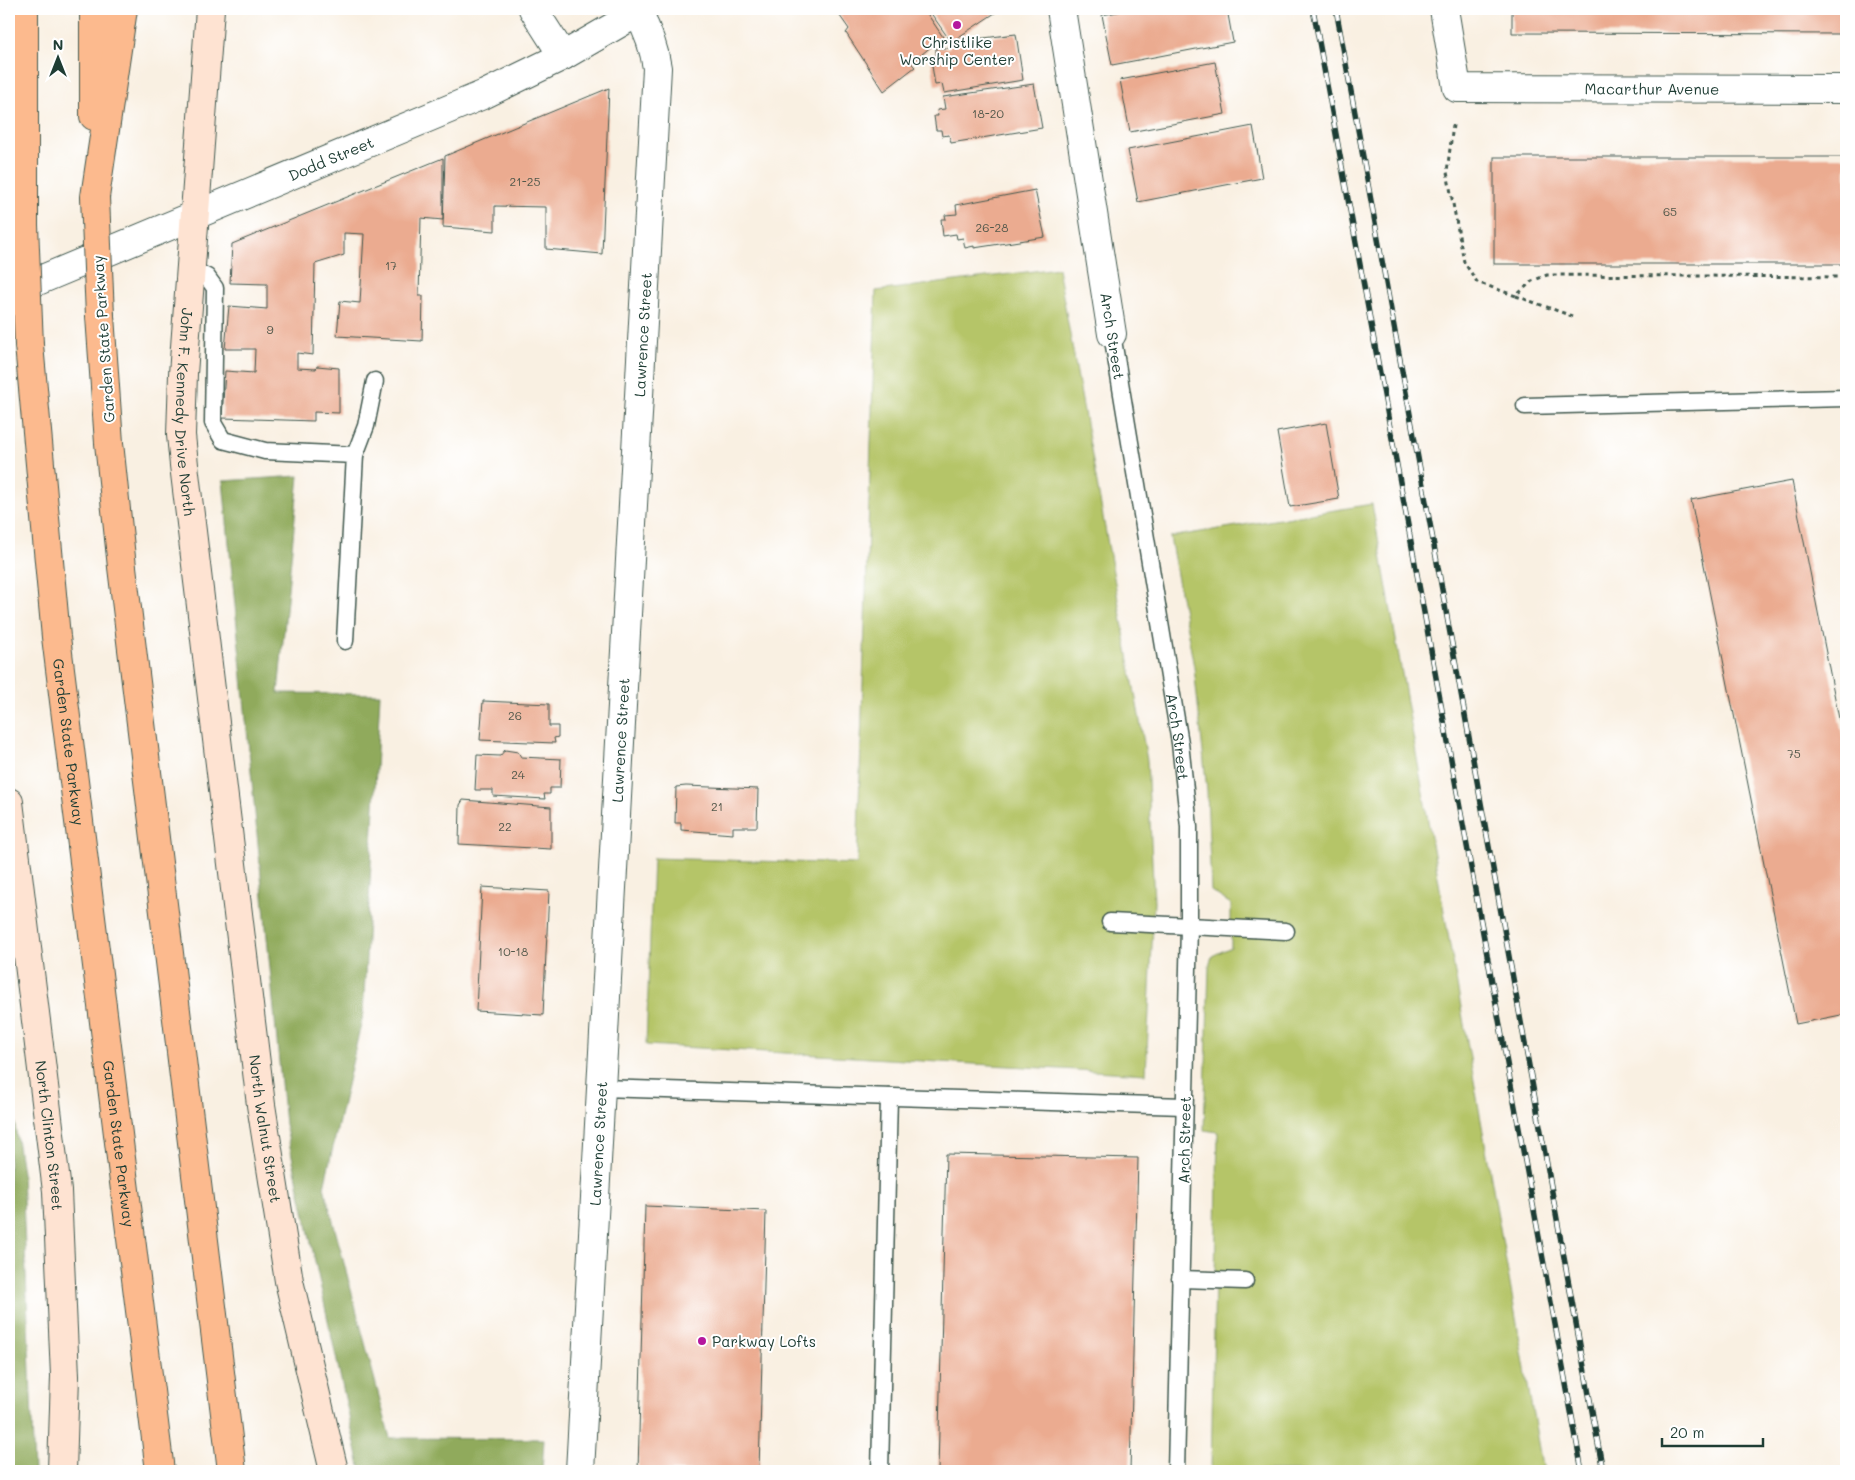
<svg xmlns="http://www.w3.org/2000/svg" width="1855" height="1480" font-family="Mali,sans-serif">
  <rect width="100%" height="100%" fill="#fff"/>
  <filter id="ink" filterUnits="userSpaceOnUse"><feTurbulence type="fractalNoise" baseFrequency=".02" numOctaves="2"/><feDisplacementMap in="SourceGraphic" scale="10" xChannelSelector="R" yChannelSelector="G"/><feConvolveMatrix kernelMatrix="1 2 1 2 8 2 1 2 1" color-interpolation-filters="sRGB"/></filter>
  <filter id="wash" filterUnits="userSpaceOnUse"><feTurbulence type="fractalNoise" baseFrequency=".0096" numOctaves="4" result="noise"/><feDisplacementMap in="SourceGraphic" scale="20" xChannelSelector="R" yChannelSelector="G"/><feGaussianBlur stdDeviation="1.12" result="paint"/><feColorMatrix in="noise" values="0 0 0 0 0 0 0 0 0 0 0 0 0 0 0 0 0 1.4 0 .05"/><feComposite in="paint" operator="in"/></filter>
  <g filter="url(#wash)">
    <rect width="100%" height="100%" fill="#f9f0e2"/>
    <g fill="#b5c568" stroke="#6a814e">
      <polygon points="1058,268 1147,760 1154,902 1146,1074 646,1045 653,858 857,864 876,291"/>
      <polygon points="1372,504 1543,1471 1211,1471 1218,1132 1204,1130 1209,967 1212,956 1231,947 1231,904 1211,891 1207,791 1194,667 1170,537"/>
    </g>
    <g fill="#90aa5c" stroke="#587448">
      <polygon points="299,476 278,693 380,694 363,1015 324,1187 390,1438 544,1439 542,1471 361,1471 285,1124 223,481"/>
      <polygon points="9,1083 22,1173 34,1471 9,1471"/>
    </g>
    <g id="blocks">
      <g fill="#ebab90">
        <polygon points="835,9 924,9 943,37 911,63 915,67 884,91 846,33 849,29"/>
        <polygon points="928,9 1001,9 951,42"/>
        <polygon points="1133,9 1227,9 1233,42 1112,65 1102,15"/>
        <polygon points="1512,9 1846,9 1846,34 1512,33"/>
        <polygon points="1016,34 1023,80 944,93 942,84 935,85 931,59 936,58 936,48 949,48 951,42"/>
        <polygon points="1215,62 1225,114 1130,132 1120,80"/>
        <polygon points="1034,84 1042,128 951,143 949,135 942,136 941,130 936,130 934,116 938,116 937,110 945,109 943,97"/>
        <polygon points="609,88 602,254 546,249 546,207 495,206 495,231 443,227 445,156"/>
        <polygon points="1253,126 1262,178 1138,202 1128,150"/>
        <rect x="1494" y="157" width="352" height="107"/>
        <polygon points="443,158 443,220 421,218 419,296 423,296 422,341 337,336 340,301 360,303 364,234 344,233 344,255 315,264 313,355 297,353 297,368 316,369 317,366 339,368 339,413 314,412 314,421 222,418 225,371 254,373 255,349 225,349 229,306 267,309 267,284 230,283 232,244"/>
        <polygon points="1035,190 1045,237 974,248 974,246 965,248 963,238 957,239 956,234 943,236 941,219 946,219 945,215 957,214 956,205"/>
        <polygon points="1326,423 1339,499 1290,507 1277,432"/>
        <polygon points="1792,481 1846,754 1846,1014 1796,1024 1691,500"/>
        <polygon points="483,701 549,704 549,726 558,726 558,737 554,738 555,743 480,740"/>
        <polygon points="505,750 518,752 521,757 561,759 560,788 550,788 550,794 544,794 545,799 493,796 493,790 475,790 477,755 500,756"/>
        <polygon points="686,786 758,789 757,827 733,827 733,834 681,830 681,823 675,823 676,787"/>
        <polygon points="463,800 551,807 551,849 459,844 460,805"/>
        <polygon points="482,887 549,891 543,1015 476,1011"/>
        <polygon points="946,1154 1138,1158 1130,1471 938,1471"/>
        <polygon points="645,1206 766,1211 759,1471 638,1471"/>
      </g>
    </g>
  </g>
  <g filter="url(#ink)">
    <use href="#blocks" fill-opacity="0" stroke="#40584e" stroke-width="1"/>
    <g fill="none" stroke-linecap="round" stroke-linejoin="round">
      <g stroke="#40584e" stroke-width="19">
        <g id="service">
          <polyline points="191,269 207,277 215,288 213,423 223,440 265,451 355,455 345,641"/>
          <path id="s1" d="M1112 334 1180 743 1189 827V926L1176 1471"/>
          <polyline points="1525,406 1846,398"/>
          <polyline points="355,455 366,426 375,381"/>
          <polyline points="1110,922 1286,931"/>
          <polyline points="601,1088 1184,1106"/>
          <polyline points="1180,1279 1245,1281"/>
          <polyline points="880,1471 889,1097"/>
        </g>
      </g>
      <g stroke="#40584e" stroke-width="30">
        <g id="minor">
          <polyline points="533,9 563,56"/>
          <polyline points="1061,9 1112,334"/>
          <path id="s2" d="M1444 9 1457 88 1846 89"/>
          <path id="s3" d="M580 1471 657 68C654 47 648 31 638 13"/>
        </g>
      </g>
      <g stroke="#40584e" stroke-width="30">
        <g id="tertiary">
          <path id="s4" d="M9 293 485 94 563 56 644 9"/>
        </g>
      </g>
      <g stroke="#40584e" stroke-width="30">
        <g id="secondary">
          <path id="s5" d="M210 9 183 374 181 435 184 465 261 1105 289 1281 334 1471"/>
          <path id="s6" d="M9 802 57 1191 65 1376 62 1471"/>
        </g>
      </g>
      <g stroke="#40584e" stroke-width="30">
        <g id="motorway">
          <polyline points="94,116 94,9"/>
          <polyline points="95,197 123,9"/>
          <polyline points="24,225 24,9"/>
          <polyline points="100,316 109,443 122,567 232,1471"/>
          <path id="s7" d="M29 345 56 637 160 1471"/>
        </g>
      </g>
      <g stroke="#40584e" stroke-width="3" stroke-dasharray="4 4" stroke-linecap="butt">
        <polyline points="1453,125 1447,172 1464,262 1477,282 1516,296 1532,281 1547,275 1846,277"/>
        <polyline points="1516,296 1572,316"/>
      </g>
      <use href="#service" stroke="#fff" stroke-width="16"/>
      <use href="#minor" stroke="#fff" stroke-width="28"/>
      <use href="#tertiary" stroke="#fff" stroke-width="28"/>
      <use href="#secondary" stroke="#fee3d2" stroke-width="28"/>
      <use href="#motorway" stroke="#fcba8e" stroke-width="28"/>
      <g stroke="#1f3d34" stroke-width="5.5">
        <g id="rail">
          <polyline points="1313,9 1582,1471"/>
          <polyline points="1336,9 1603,1471"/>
        </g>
      </g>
      <use href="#rail" stroke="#fff" stroke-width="4" stroke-dasharray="11" stroke-linecap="butt"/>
      <g stroke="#40584e" stroke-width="30" stroke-linecap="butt">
        <g id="motorway-bridge">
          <polyline points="95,197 100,316"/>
          <polyline points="24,225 29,345"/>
        </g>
      </g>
      <use href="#motorway-bridge" stroke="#fcba8e" stroke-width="28"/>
    </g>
  </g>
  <g fill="#b5179e" stroke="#fff" stroke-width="2">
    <circle cx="957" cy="25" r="5"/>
    <circle cx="702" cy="1341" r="5"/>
  </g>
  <g text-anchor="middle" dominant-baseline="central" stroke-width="4" stroke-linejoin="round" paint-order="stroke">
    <g font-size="12" fill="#52584b">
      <text x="988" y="113">18-20</text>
      <text x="525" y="181">21-25</text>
      <text x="1670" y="211">65</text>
      <text x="992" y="227">26-28</text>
      <text x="391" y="265">17</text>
      <text x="270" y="329">9</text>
      <text x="515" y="715">26</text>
      <text x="1794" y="753">75</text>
      <text x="518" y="774">24</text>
      <text x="717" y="806">21</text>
      <text x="505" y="826">22</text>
      <text x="513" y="951">10-18</text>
    </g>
    <g font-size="15" fill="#1f3d34" stroke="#fff">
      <text x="957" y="42">Christlike<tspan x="957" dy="17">Worship Center</tspan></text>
      <text x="712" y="1341" text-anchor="start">Parkway Lofts</text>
    </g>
    <g font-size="15" fill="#1f3d34" stroke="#fff">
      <text stroke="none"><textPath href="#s2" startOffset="275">Macarthur Avenue</textPath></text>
      <text stroke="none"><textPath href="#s4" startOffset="349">Dodd Street</textPath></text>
      <text stroke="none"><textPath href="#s3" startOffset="1138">Lawrence Street</textPath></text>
      <text transform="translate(1113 336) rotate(81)">Arch Street</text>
      <text transform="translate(103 339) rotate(-94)">Garden State Parkway</text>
      <text stroke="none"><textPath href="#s5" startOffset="404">John F. Kennedy Drive North</textPath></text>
      <text stroke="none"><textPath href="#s1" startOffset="408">Arch Street</textPath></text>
      <text stroke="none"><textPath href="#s3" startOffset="732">Lawrence Street</textPath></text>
      <text stroke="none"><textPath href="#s7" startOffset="399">Garden State Parkway</textPath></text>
      <text stroke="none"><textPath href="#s5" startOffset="1126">North Walnut Street</textPath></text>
      <text stroke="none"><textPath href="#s6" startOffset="336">North Clinton Street</textPath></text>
      <text transform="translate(1184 1140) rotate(-89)">Arch Street</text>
      <text stroke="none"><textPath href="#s7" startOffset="804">Garden State Parkway</textPath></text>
      <text stroke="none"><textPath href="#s3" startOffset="328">Lawrence Street</textPath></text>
    </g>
  </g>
  <rect width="1855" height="1480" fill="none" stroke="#fff" stroke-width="30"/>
  <g transform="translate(58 58)" stroke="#ffffff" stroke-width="4" paint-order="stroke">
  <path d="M0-4L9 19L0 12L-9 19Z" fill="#1f3d34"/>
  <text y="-8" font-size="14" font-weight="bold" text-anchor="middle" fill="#1f3d34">N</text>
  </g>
  <path d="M1662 1438v8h101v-8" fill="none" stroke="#1f3d34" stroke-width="2.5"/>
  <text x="1670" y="1438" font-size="15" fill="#1f3d34" stroke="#ffffff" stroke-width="4" paint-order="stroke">20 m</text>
</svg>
